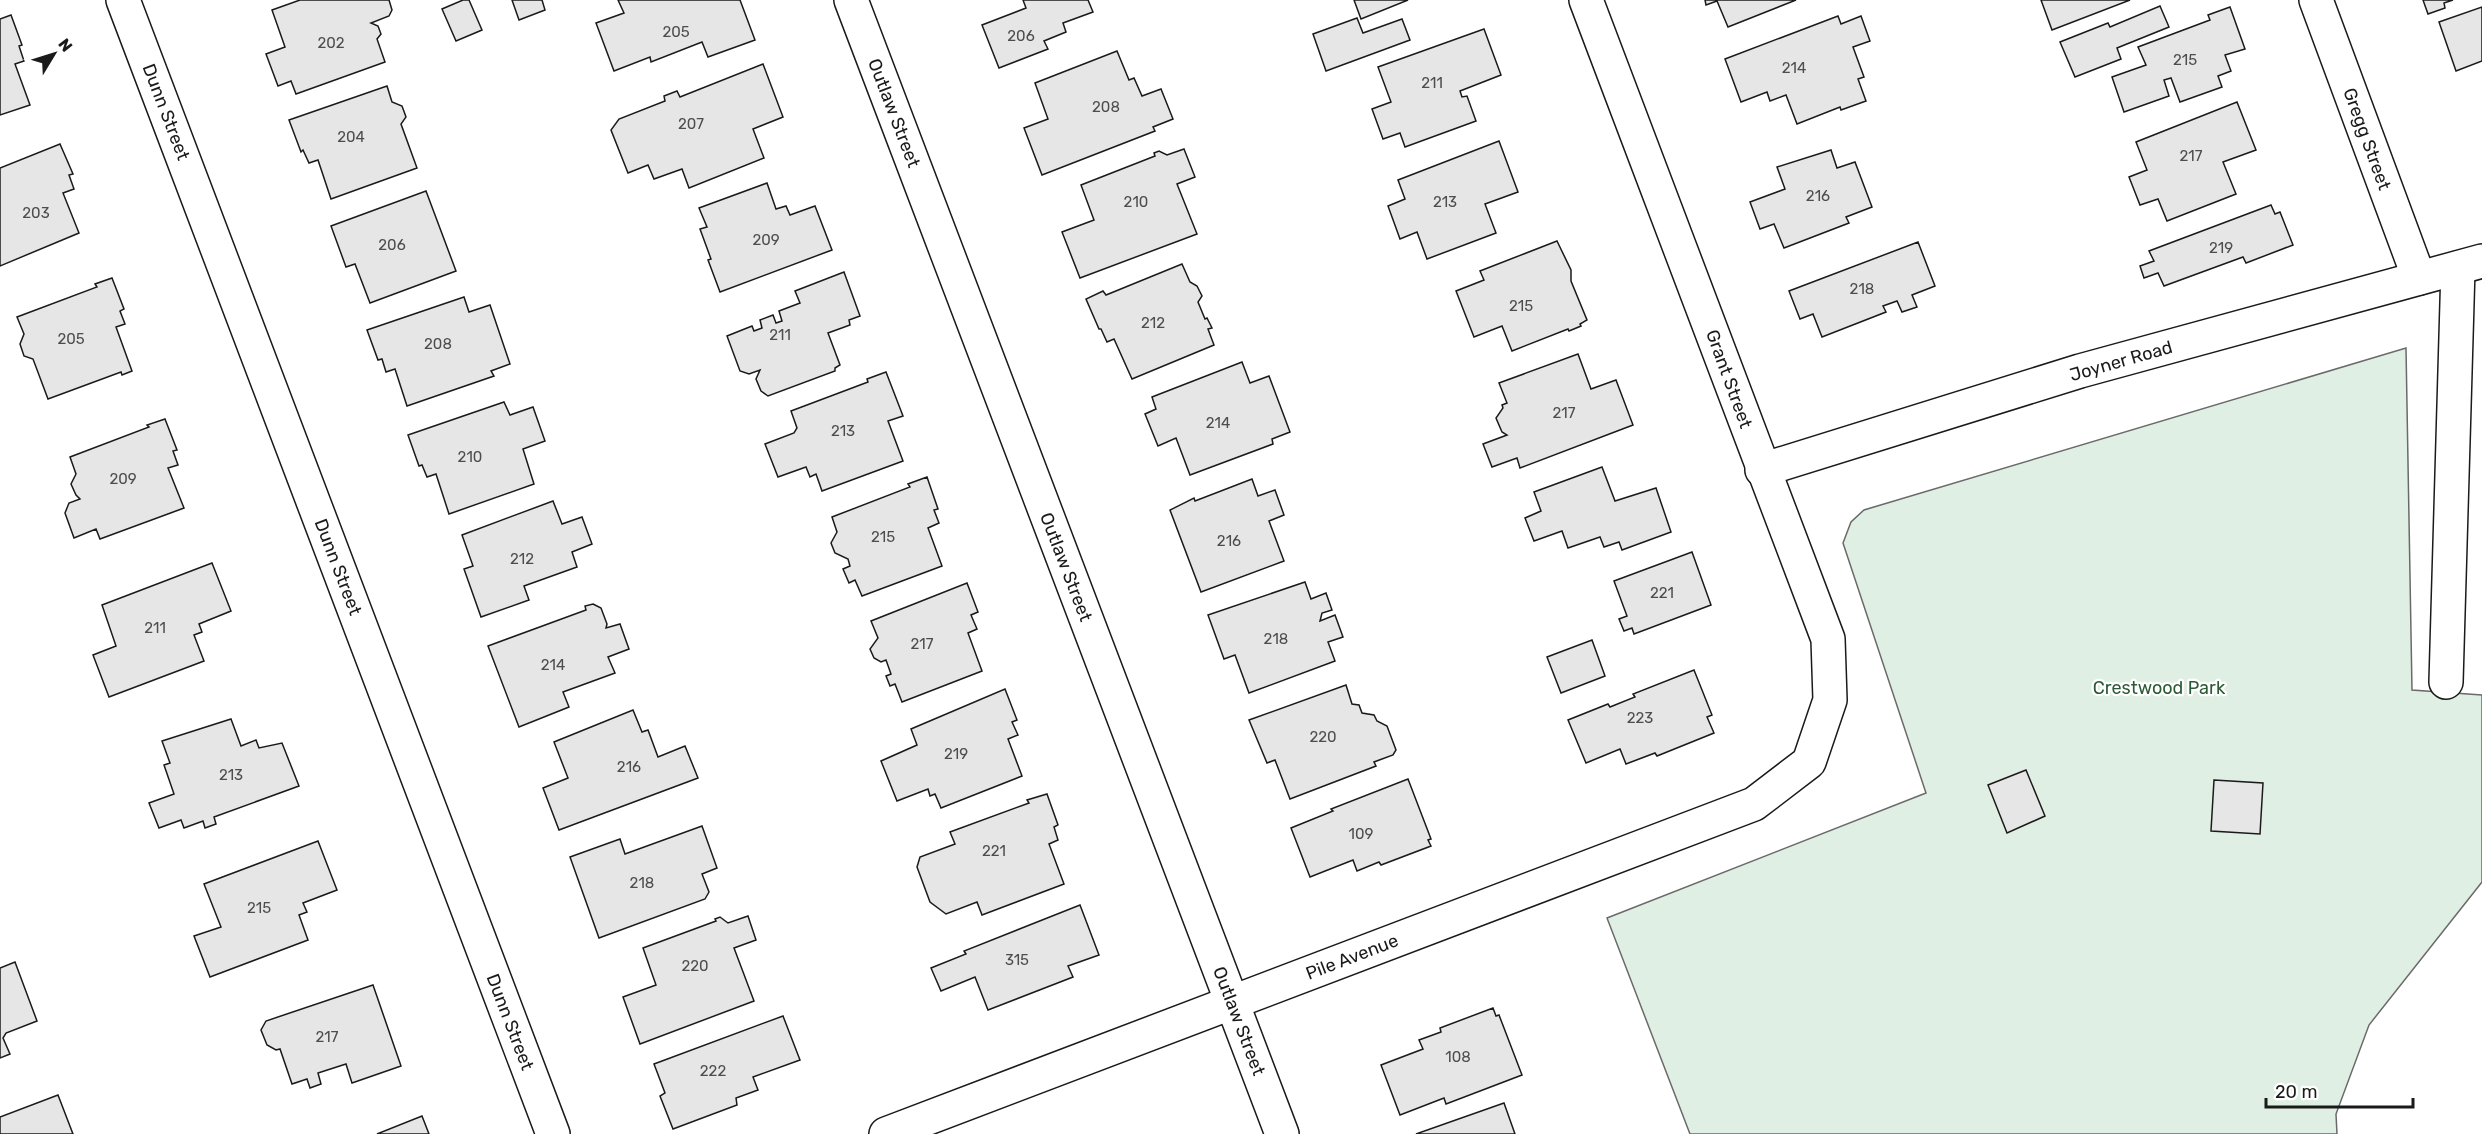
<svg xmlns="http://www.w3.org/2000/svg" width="2482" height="1134" font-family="Rubik,sans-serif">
  <rect width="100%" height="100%" fill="#fff"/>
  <polygon fill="#e0efe3" stroke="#6a6a6a" stroke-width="1.5" points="2406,348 2412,690 2482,695 2482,882 2369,1025 2336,1114 2337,1134 1690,1134 1607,918 1926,793 1843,543 1851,522 1864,510"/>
  <g fill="#e6e6e6" stroke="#1a1a1a" stroke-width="1.5">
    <polygon points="300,0 389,0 392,10 389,16 371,23 378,26 381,34 377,39 385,62 296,94 291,81 278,86 266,54 285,47 272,10"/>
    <polygon points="463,0 469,0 482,30 456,41 442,9"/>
    <polygon points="512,0 542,0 545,10 519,20"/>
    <polygon points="618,0 740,0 755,40 708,57 702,42 651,62 650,57 614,71 596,23 624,13"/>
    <polygon points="1023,0 1088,0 1093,12 1063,23 1066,32 1044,41 1048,49 999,68 982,25 1026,8"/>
    <polygon points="1354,0 1408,0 1361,19"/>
    <polygon points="1705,0 1796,0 1728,27 1717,1 1706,5"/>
    <polygon points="2041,0 2130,0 2052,30"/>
    <polygon points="2423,0 2453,0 2444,3 2445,8 2428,14"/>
    <polygon points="2160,6 2169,27 2117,48 2121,59 2075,77 2060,42 2108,23 2110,27"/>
    <polygon points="2230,7 2245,49 2225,55 2231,71 2218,76 2222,87 2180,102 2171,78 2164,80 2169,96 2124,112 2112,77 2146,65 2138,47 2210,20 2208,15"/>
    <polygon points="2482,7 2482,61 2456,71 2439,22"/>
    <polygon points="11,15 22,45 19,46 24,61 15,64 30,105 0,115 0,19"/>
    <polygon points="1838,16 1841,24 1861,16 1870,41 1853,47 1864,77 1858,79 1866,101 1841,110 1840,107 1797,124 1786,95 1770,101 1767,92 1741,102 1725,59"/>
    <polygon points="1357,18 1363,33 1402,19 1410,40 1326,71 1313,34"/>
    <polygon points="1484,29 1501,75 1460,91 1462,97 1467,96 1476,121 1405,147 1400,133 1383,139 1372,109 1391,102 1378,67"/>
    <polygon points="1117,51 1129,80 1134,78 1142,96 1161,89 1173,119 1153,127 1155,131 1042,175 1024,128 1048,119 1035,83"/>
    <polygon points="763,64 783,117 753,129 764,158 689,188 682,169 654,179 648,165 628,173 611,130 619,119 665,101 664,96 677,91 680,97"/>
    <polygon points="387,86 392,102 402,106 406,117 401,124 417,168 331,199 318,160 309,163 303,150 301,152 289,120"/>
    <polygon points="2237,102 2256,150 2223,162 2236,194 2167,221 2158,199 2140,205 2129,177 2147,170 2136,142"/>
    <polygon points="1499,141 1518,192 1485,204 1496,233 1427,259 1417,232 1400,239 1388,206 1405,199 1398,180"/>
    <polygon points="60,144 73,174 69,175 74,189 63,193 79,233 0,266 0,168"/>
    <polygon points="1184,149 1195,177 1177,184 1197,234 1080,278 1062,232 1094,220 1081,185 1155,156 1154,153 1159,151 1167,155"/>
    <polygon points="1831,150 1837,168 1855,162 1872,207 1846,217 1849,223 1784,248 1774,224 1760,229 1750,202 1785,189 1777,167"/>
    <polygon points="767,183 776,209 786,206 790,215 815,206 832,250 720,292 708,260 711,259 700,229 707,227 699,208"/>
    <polygon points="426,191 456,271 370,303 355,264 346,267 331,226"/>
    <polygon points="2271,205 2275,214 2280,212 2293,245 2246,263 2243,257 2164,286 2158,273 2144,278 2140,266 2154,261 2149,251"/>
    <polygon points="1557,241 1571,270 1571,281 1587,320 1580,324 1581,326 1569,331 1568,329 1512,351 1502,326 1474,337 1456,291 1484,280 1480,271"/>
    <polygon points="1918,242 1935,286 1912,295 1917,307 1902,312 1897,301 1883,306 1886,312 1822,337 1813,314 1800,319 1789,291"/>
    <polygon points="1182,264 1190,282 1197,286 1202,296 1198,302 1205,319 1207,318 1212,328 1208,329 1214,345 1132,379 1114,339 1107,342 1101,329 1099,329 1086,299 1103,291 1106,295"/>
    <polygon points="844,272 860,316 849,320 850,325 828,333 840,365 835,368 835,371 768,396 761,391 756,379 760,370 749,374 740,371 727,336 752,326 754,331 762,328 760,320 773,315 776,323 782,321 779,311 800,303 795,291"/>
    <polygon points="112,278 124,309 120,311 125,324 116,327 132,371 122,375 121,372 48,399 33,359 24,356 20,344 24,334 17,317 97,287 95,284"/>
    <polygon points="464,297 469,312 490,305 510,364 491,371 494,376 407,406 395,369 386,372 382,359 378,360 367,330"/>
    <polygon points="1578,354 1591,389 1616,380 1633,425 1520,468 1517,458 1492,467 1483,444 1507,435 1502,432 1496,418 1503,408 1502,405 1507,403 1499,383"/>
    <polygon points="1242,362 1250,383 1269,376 1290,432 1272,439 1273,444 1190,475 1176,438 1158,446 1145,414 1156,409 1152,397"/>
    <polygon points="886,372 903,416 888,421 903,461 822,491 816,474 810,477 806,467 778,477 765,444 794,433 797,428 791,411 868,382 867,379"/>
    <polygon points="504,402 510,415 533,407 545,441 523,449 534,484 449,514 436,474 427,477 422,465 419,466 408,435"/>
    <polygon points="165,419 177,450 173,451 178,465 168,468 184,508 100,539 96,529 74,538 65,513 69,503 80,499 76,495 71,484 76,474 70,457 149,427 147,425"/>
    <polygon points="1602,467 1615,501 1656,488 1671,532 1622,550 1619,542 1604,547 1600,537 1568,548 1562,531 1534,541 1525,518 1541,511 1534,492"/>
    <polygon points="927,477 938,509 934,510 939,523 928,528 942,566 862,596 855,580 849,583 843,569 850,566 848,559 835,553 831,543 837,532 832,517 910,487 908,484"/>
    <polygon points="1252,479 1258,496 1275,490 1284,515 1269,521 1284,561 1201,592 1170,510 1194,498 1195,501"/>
    <polygon points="553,501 562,524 582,517 592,544 572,552 577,567 524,586 529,600 481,617 464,569 473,566 462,535"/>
    <polygon points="1692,552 1711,605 1634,634 1632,628 1624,631 1619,619 1627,616 1614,581"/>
    <polygon points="212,563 231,611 199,624 202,632 194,635 204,661 109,697 93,655 116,646 102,605"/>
    <polygon points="1305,582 1311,599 1326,593 1332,610 1322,613 1320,621 1335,615 1343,637 1328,642 1335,661 1249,693 1235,655 1224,659 1208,615"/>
    <polygon points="967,583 978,612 971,615 977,629 968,633 982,671 902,702 895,684 890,686 886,676 891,674 886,660 881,662 874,658 870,649 878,638 871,621"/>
    <polygon points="593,604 601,608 607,624 606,628 620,624 629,649 608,657 615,673 563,692 569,707 519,727 488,646 586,610 585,606"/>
    <polygon points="1592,640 1605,676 1561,693 1547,657"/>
    <polygon points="1694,670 1712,715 1707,717 1714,733 1657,756 1655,753 1626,764 1620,749 1586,763 1568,720 1608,704 1610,707 1635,697 1633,694"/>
    <polygon points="1346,685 1352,704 1359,705 1362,713 1374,715 1377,721 1387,726 1396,750 1393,755 1374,762 1376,766 1290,799 1275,760 1267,763 1249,720"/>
    <polygon points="1005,689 1017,720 1012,722 1018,735 1008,739 1022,776 941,808 935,794 930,796 928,789 897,801 881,761 917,745 911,729"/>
    <polygon points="633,710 642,732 648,730 658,757 685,746 698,778 559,830 543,788 568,778 554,742"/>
    <polygon points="231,719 241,746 256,740 259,748 282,743 299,786 214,817 216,824 205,828 203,821 184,828 181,820 159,828 149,803 174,794 164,765 170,763 162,741"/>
    <polygon points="2026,770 2045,816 2007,833 1988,785"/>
    <polygon points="1408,779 1431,839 1428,840 1431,846 1381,865 1379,862 1357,871 1353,860 1310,877 1291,828 1333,811 1331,809"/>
    <polygon points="2214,780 2263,783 2260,834 2211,831"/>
    <polygon points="1047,794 1058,825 1054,827 1058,840 1049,844 1064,884 982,915 977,902 946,914 930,902 917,867 920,857 955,844 950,832 1029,803 1027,800"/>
    <polygon points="702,826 717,868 702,874 709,892 705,899 599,938 570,857 620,839 625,854"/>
    <polygon points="318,841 337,890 303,903 307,912 299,915 308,940 210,977 194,936 221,927 204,884"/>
    <polygon points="1080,905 1099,955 1068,966 1073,977 988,1010 975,977 941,991 931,968 966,954 964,951"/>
    <polygon points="748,916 756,940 734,948 754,1001 640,1044 623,997 656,985 643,948 716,921 715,919 720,917 728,923"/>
    <polygon points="15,962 37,1021 6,1033 3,1038 10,1054 0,1058 0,968"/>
    <polygon points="373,985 401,1066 352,1083 346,1064 318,1073 321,1084 310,1088 307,1079 292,1084 280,1049 276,1050 267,1045 261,1030 266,1021"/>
    <polygon points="1493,1008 1496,1016 1499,1015 1522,1075 1446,1104 1444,1098 1400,1115 1381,1065 1423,1049 1419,1040 1441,1032 1440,1028"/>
    <polygon points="783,1016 800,1060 753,1077 758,1090 736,1098 737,1105 673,1129 660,1096 665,1093 654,1064"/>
    <polygon points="58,1095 73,1134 0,1134 0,1117"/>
    <polygon points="1504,1103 1515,1134 1416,1134"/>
    <polygon points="422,1116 429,1134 377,1134"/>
  </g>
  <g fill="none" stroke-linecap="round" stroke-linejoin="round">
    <g stroke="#1a1a1a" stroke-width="36">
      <g id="minor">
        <polyline points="123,0 553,1134"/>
        <polyline points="851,0 1282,1134"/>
        <polyline points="2316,0 2419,278"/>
        <polyline points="1762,470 2080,371 2482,261"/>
        <polyline points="2446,682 2458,268"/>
        <polyline points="886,1134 1754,804 1809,762 1830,700 1828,639 1586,0"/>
      </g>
    </g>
    <use href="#minor" stroke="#fff" stroke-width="33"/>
  </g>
  <g text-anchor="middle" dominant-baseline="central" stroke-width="4.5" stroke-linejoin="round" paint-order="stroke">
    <g font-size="15" fill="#4d4d4d">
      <text x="676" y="32">205</text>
      <text x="1021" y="36">206</text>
      <text x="331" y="43">202</text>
      <text x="2185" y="60">215</text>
      <text x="1794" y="68">214</text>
      <text x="1432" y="83">211</text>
      <text x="1106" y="107">208</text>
      <text x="691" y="124">207</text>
      <text x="351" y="137">204</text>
      <text x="2191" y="156">217</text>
      <text x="1818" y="196">216</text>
      <text x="1136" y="202">210</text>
      <text x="1445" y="202">213</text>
      <text x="36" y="213">203</text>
      <text x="766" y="240">209</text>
      <text x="392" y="245">206</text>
      <text x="2221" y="248">219</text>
      <text x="1862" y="289">218</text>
      <text x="1521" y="306">215</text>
      <text x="1153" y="323">212</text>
      <text x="780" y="335">211</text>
      <text x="71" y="339">205</text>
      <text x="438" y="344">208</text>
      <text x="1564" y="413">217</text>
      <text x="1218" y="423">214</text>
      <text x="843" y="431">213</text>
      <text x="470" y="457">210</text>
      <text x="123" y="479">209</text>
      <text x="883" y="537">215</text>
      <text x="1229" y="541">216</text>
      <text x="522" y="559">212</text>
      <text x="1662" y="593">221</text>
      <text x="155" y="628">211</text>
      <text x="1276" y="639">218</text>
      <text x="922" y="644">217</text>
      <text x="553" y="665">214</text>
      <text x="1640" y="718">223</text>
      <text x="1323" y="737">220</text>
      <text x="956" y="754">219</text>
      <text x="629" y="767">216</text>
      <text x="231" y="775">213</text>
      <text x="1361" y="834">109</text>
      <text x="994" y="851">221</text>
      <text x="642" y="883">218</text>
      <text x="259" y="908">215</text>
      <text x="1017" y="960">315</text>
      <text x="695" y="966">220</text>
      <text x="327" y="1037">217</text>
      <text x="1458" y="1057">108</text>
      <text x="713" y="1071">222</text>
    </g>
    <g font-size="18" fill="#1a1a1a" stroke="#fff">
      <text transform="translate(166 112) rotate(69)">Dunn Street</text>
      <text transform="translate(894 113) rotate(69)">Outlaw Street</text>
      <text transform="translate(2367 139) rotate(70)">Gregg Street</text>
      <text transform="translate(2121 361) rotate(-16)">Joyner Road</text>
      <text transform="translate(1729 379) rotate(70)">Grant Street</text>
      <text transform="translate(338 567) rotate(69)">Dunn Street</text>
      <text transform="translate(1066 567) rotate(69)">Outlaw Street</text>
      <text transform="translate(1352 957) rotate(-21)">Pile Avenue</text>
      <text transform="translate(1239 1021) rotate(69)">Outlaw Street</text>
      <text transform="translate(510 1022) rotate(69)">Dunn Street</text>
    </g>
    <g font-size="18" fill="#2b5a34" stroke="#fff">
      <text x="2159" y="688">Crestwood Park</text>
    </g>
  </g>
  <g transform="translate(54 54) rotate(52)" stroke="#ffffff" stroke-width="4.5" paint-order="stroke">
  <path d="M0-4.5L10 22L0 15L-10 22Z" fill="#1a1a1a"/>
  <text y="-9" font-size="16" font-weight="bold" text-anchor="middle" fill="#1a1a1a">N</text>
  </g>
  <path d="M2266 1098v9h147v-9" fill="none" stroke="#1a1a1a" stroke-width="3"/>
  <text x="2275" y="1098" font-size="18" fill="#1a1a1a" stroke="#ffffff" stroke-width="4.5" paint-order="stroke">20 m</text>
</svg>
